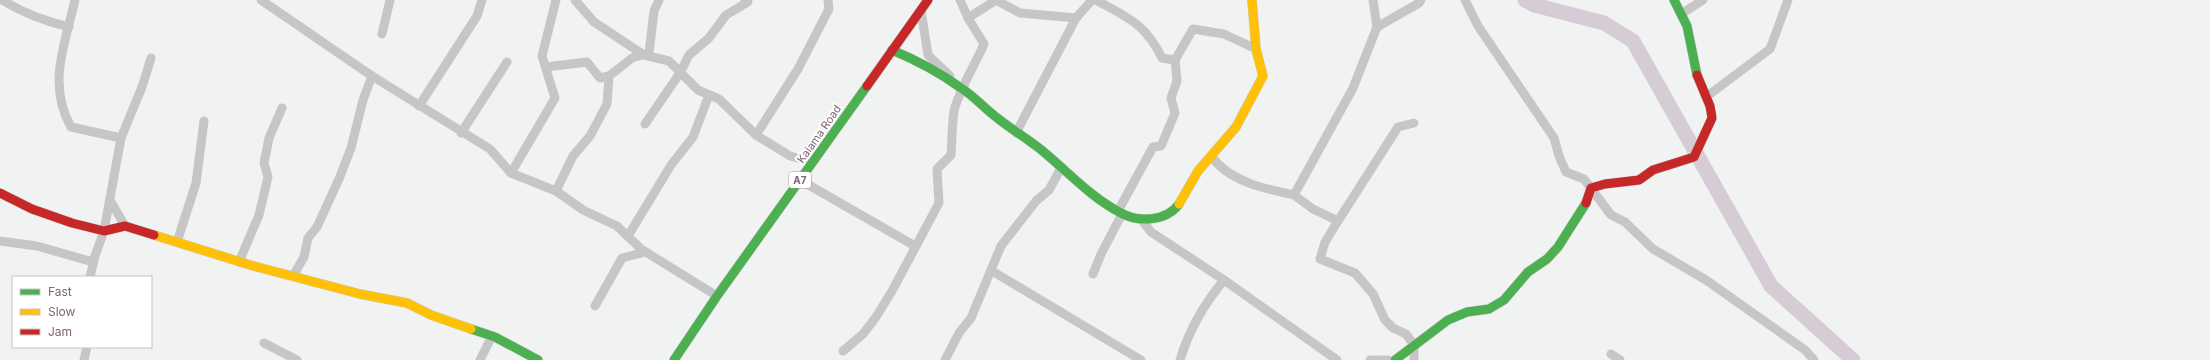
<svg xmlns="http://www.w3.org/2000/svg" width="2210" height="360" font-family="Inter,sans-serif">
  <rect width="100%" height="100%" fill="#f1f3f3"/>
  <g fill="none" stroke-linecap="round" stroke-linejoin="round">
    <polyline stroke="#d6ccd5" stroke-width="15" points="1525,0 1534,5 1604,23 1633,41 1771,286 1853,360"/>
    <g stroke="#d1cfd1" stroke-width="10">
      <g id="fast">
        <polyline points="1674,0 1687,26 1697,75"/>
        <path d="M892 50C916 60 939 72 961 88 974 96 984 108 996 117 1012 130 1030 140 1045 153 1070 174 1092 198 1121 213 1139 223 1167 221 1179 204"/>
        <polyline points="471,329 495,337 538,360"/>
        <polyline points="674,360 717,296 867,86"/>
        <polyline points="1395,360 1448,320 1467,312 1489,309 1504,300 1528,272 1547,259 1558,247 1586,203"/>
      </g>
    </g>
    <g stroke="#d1cfd1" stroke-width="10">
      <g id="slow">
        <polyline points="1179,204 1198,171 1236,127 1263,76 1256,49 1252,0"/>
        <polyline points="154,235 250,265 360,294 407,303 431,315 471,329"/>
      </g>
    </g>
    <g stroke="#d1cfd1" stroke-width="10">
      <g id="jam">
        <polyline points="867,86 928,0"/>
        <polyline points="0,193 32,209 72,223 104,231 125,226 154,235"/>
        <polyline points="1586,203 1591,188 1605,184 1639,180 1653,170 1694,157 1712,118 1710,106 1697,75"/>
      </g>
    </g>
    <g stroke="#c7c5c7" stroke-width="9">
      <path d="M2 0C23 13 44 21 69 27"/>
      <path d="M75 0C65 44 47 85 71 127L121 138 104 231 95 256 90 277"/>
      <polyline points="261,0 372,76 490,149 511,173 556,191 583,210 617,226 641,249 717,296"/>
      <polyline points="575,0 594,22 644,55 669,61 698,90 719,99 756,135 790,156 813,162"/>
      <polyline points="960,0 968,18 996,0 1020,13 1076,18"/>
      <path d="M1096 0C1128 18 1145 23 1162 58L1175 60 1177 81 1171 98 1175 113 1161 146 1153 147 1118 211"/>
      <polyline points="1373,0 1377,27"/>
      <polyline points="1465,0 1478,26 1554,138 1559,156 1566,172 1584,179 1611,215 1625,222 1653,249 1706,280 1805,350 1814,360"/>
      <polyline points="921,10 928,55 950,76"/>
      <polyline points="1681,14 1703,0"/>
      <polyline points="382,34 390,0"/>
      <polyline points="1175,60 1193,29 1224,34 1256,49"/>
      <polyline points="546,67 587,62 600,78 609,76"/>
      <polyline points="1706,97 1770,49 1788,0"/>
      <polyline points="419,106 477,16 482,0"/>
      <polyline points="645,124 680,73 689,55 709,38 726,15 748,2 745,0"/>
      <polyline points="461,133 507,62"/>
      <polyline points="1016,133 1076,18 1092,0"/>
      <polyline points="756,135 798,69 829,9 828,0"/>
      <polyline points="121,138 142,87 151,58"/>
      <path d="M1212 157C1230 182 1266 189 1294 195L1353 88 1377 27 1419 3 1421 0"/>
      <polyline points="511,173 555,98 542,56 556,0"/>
      <polyline points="800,180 915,246"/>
      <polyline points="556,191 573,156 590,136 607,104 609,76 632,58 649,53 654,11 659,0"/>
      <polyline points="1294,195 1313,209 1338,221 1398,127 1414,123"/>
      <polyline points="110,200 125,226"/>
      <polyline points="1140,218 1151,232 1224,280 1337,360"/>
      <polyline points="1338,221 1325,242 1320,259 1355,273 1373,294 1385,320 1393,328 1406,334 1414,345 1414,360"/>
      <polyline points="628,236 671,165 693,137 709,95"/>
      <polyline points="0,241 37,246 93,262"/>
      <polyline points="177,242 196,183 204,121"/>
      <polyline points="239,262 259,215 268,177 264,163 269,138 282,108"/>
      <polyline points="992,271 1141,360"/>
      <polyline points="1093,274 1101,254 1122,214"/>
      <polyline points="293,276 304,257 308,238 317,227 339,179 351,148 363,100 372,76"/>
      <polyline points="595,306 622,258 645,252"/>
      <polyline points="264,343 297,360"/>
      <path d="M843 351 863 334 876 317 892 291 939 203 937 169 951 155C952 141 952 125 954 111 959 90 975 65 984 44L968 18"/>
      <polyline points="1611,354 1620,360"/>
      <polyline points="84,360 87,347"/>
      <polyline points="480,360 492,336"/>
      <polyline points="945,360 959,333 971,318 1001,246 1036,201 1049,190 1061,168"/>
      <path d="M1180 360C1189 330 1204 304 1224 280"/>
      <polyline points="1370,360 1388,360"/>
    </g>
    <use href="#fast" stroke="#4caf50" stroke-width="9"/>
    <use href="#slow" stroke="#ffc107" stroke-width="9"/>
    <use href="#jam" stroke="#c62828" stroke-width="9"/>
  </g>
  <g text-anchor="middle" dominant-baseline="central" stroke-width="4" stroke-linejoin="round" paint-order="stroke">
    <rect fill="#fff" stroke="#a892a0" stroke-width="1" x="789" y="172" width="22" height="16" rx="3"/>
    <g font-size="10" font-weight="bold" fill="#826377">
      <text x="800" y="180">A7</text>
    </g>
    <g font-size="11" fill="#826377" stroke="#fff">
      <text transform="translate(819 134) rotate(-55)">Kaiama Road</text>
    </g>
  </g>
  <rect x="12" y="276" width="140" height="72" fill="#ffffff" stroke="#cdc1c9"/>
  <rect x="20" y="289" width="20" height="6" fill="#4caf50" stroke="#cdc1c9"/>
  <text x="48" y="296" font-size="12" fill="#826377">Fast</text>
  <rect x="20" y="309" width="20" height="6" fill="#ffc107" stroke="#cdc1c9"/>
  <text x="48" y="316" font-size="12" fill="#826377">Slow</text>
  <rect x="20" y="329" width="20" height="6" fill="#c62828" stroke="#cdc1c9"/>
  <text x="48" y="336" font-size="12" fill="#826377">Jam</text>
</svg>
